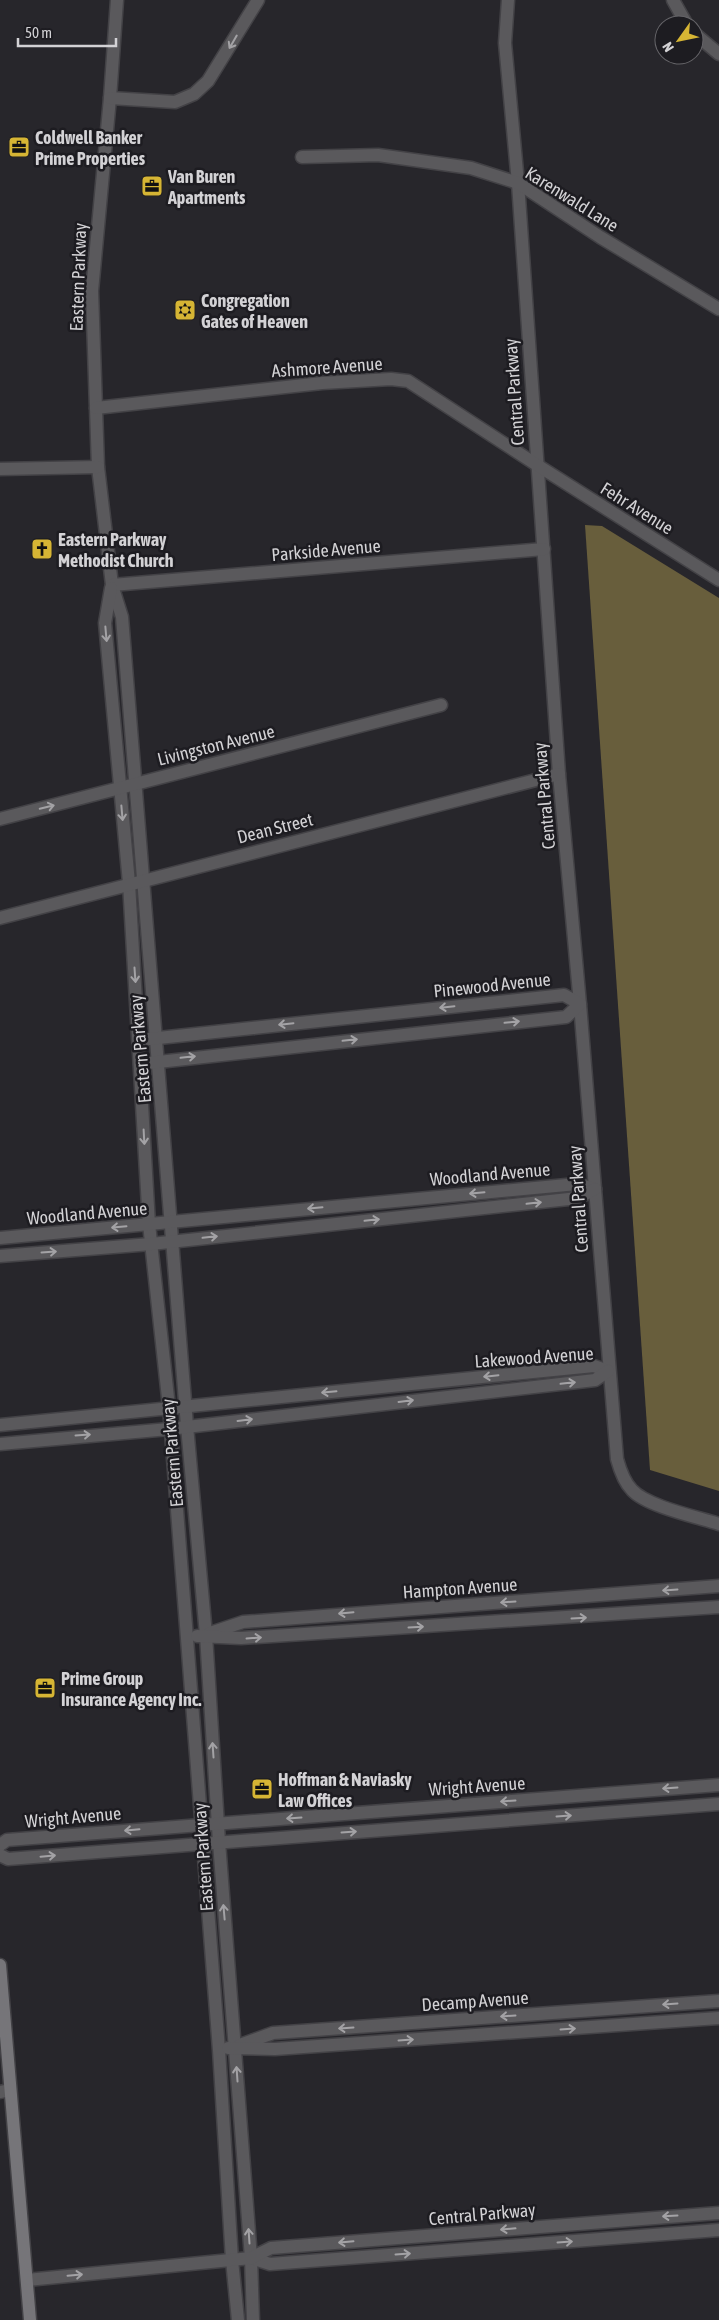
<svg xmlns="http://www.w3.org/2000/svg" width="719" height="2320" font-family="'Asap Condensed',sans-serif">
  <rect width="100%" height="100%" fill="#27262b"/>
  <polygon fill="#685e3c" points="585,525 602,526 719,598 719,1491 650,1470"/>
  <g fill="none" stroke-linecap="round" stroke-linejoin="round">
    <g stroke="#434246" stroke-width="15">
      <g id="minor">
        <polyline points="117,0 110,98 92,291 98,467 112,585 122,617 187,1426 206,1635 219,1842 251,2258 253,2320"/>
        <path d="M508 0 505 43 518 183 559 774 580 1004 617 1459C620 1470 624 1482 632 1490 646 1506 697 1517 719 1524"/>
        <polyline points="673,0 687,25"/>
        <polyline points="694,33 719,54"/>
        <polyline points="110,98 175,102 194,94 208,81 258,0"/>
        <polyline points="302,157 378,155 471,168 518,183 600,237 719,309"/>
        <polyline points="96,408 322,383 391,379 408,381 537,465 719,580"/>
        <polyline points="0,469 98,467"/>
        <polyline points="112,585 544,549"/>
        <polyline points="111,588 105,623 129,883 149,1224 169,1407 219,2050 232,2260 238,2320"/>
        <polyline points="0,819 441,705"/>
        <polyline points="0,918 559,774"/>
        <polyline points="140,1064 566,1017 580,1004 564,995 149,1039"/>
        <polyline points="0,1238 577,1184 595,1189"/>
        <polyline points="0,1256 151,1244 578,1198 595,1189"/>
        <polyline points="0,1425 594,1366 608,1371"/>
        <polyline points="0,1444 169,1429 595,1380 608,1371"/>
        <polyline points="210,1633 243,1622 719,1586"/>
        <polyline points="197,1636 241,1638 719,1607"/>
        <polyline points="0,1845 7,1840 719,1785"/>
        <polyline points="0,1855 8,1859 719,1804"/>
        <polyline points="240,2045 273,2033 719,2001"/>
        <polyline points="228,2048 275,2049 719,2018"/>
        <polyline points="0,2092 10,2090"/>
        <polyline points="251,2258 270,2264 719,2230"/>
        <polyline points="27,2280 251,2258 271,2248 719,2213"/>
      </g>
    </g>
    <g stroke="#434246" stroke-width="15">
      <polyline id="secondary" points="0,1965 30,2320"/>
    </g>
    <use href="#minor" stroke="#5a595c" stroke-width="12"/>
    <use href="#secondary" stroke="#767579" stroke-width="12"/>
  </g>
  <defs><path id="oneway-shaft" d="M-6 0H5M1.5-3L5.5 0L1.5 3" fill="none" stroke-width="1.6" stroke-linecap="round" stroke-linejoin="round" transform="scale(1.25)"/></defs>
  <g stroke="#a3a2a5">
    <use href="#oneway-shaft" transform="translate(233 42) rotate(120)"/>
    <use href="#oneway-shaft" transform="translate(106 634) rotate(85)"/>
    <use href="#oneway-shaft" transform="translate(47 807) rotate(-14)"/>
    <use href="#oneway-shaft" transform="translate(122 813) rotate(85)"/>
    <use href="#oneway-shaft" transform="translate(135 975) rotate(86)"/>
    <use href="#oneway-shaft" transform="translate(447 1007) rotate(174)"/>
    <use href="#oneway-shaft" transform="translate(512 1022) rotate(-6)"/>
    <use href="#oneway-shaft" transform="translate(286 1024) rotate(174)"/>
    <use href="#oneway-shaft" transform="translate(350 1040) rotate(-6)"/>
    <use href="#oneway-shaft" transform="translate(188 1057) rotate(-6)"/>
    <use href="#oneway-shaft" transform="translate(144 1137) rotate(87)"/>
    <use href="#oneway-shaft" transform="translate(477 1193) rotate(175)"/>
    <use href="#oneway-shaft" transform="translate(534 1203) rotate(-6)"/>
    <use href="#oneway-shaft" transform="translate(315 1208) rotate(175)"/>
    <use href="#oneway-shaft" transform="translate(372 1220) rotate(-6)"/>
    <use href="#oneway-shaft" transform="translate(119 1227) rotate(175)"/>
    <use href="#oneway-shaft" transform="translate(210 1237) rotate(-6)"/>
    <use href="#oneway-shaft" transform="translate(49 1252) rotate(-4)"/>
    <use href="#oneway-shaft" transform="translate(491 1376) rotate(174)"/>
    <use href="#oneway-shaft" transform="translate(568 1383) rotate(-6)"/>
    <use href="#oneway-shaft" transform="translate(329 1392) rotate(175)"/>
    <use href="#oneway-shaft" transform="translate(406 1401) rotate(-7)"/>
    <use href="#oneway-shaft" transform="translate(245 1420) rotate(-7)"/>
    <use href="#oneway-shaft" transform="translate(83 1435) rotate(-4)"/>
    <use href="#oneway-shaft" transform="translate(670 1590) rotate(176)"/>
    <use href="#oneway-shaft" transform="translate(508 1602) rotate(176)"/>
    <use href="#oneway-shaft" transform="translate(346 1613) rotate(175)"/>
    <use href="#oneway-shaft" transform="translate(579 1618) rotate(-3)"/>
    <use href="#oneway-shaft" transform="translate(416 1627) rotate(-3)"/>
    <use href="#oneway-shaft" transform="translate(254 1638) rotate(-4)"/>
    <use href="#oneway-shaft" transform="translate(213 1750) rotate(-94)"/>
    <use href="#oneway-shaft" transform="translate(670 1788) rotate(176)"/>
    <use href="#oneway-shaft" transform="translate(508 1801) rotate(176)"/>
    <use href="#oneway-shaft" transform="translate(564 1816) rotate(-4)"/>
    <use href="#oneway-shaft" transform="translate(294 1818) rotate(176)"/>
    <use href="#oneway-shaft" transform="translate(132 1830) rotate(175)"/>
    <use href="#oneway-shaft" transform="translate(349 1832) rotate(-4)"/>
    <use href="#oneway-shaft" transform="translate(48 1856) rotate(-5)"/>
    <use href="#oneway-shaft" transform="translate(224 1912) rotate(-95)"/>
    <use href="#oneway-shaft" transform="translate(670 2004) rotate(176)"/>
    <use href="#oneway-shaft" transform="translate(508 2016) rotate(176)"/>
    <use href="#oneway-shaft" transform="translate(346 2028) rotate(176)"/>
    <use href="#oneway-shaft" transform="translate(568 2029) rotate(-4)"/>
    <use href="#oneway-shaft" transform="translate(406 2040) rotate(-4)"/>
    <use href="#oneway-shaft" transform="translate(237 2074) rotate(-94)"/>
    <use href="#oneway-shaft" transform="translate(670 2216) rotate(177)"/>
    <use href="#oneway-shaft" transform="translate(508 2229) rotate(175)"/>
    <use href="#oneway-shaft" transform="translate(249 2236) rotate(-94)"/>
    <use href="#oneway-shaft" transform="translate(346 2242) rotate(175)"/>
    <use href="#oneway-shaft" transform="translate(565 2242) rotate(-4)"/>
    <use href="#oneway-shaft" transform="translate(403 2254) rotate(-4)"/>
    <use href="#oneway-shaft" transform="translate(75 2275) rotate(-5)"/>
  </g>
  <defs>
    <g id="office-square" transform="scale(1.125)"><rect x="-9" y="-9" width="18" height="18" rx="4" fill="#d6b534" stroke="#1d1c21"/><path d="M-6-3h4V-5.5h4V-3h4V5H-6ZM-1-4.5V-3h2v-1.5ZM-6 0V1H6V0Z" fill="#111"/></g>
    <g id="synagogue-square" transform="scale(1.125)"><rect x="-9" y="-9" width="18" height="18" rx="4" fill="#d6b534" stroke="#1d1c21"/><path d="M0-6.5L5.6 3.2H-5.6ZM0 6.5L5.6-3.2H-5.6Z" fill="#111"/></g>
    <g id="church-square" transform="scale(1.125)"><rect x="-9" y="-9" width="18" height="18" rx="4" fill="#d6b534" stroke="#1d1c21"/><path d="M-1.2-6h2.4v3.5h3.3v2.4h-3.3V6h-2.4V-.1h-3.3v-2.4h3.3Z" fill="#111"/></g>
  </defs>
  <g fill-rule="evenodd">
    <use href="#office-square" x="19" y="147"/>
    <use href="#office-square" x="152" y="186"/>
    <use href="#synagogue-square" x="185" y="310"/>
    <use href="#church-square" x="42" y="549"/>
    <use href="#office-square" x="45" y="1688"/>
    <use href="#office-square" x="262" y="1789"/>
  </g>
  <g text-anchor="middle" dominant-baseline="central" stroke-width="5" stroke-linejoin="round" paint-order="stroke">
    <g font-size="18" font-weight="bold" fill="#d3d2d5" stroke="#1d1c21" text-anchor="start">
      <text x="35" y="137">Coldwell Banker<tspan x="35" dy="21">Prime Properties</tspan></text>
      <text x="168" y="176">Van Buren<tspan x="168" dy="21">Apartments</tspan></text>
      <text x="201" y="300">Congregation<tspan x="201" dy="21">Gates of Heaven</tspan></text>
      <text x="58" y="539">Eastern Parkway<tspan x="58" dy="21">Methodist Church</tspan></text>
      <text x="61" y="1678">Prime Group<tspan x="61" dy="21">Insurance Agency Inc.</tspan></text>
      <text x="278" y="1779">Hoffman &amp; Naviasky<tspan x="278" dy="21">Law Offices</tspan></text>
    </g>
    <g font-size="18" fill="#d3d2d5" stroke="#1d1c21">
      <text transform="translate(572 199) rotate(32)">Karenwald Lane</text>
      <text transform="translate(78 277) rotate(-88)">Eastern Parkway</text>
      <text transform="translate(327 367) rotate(-4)">Ashmore Avenue</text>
      <text transform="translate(514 392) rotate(-94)">Central Parkway</text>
      <text transform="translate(637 508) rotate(32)">Fehr Avenue</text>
      <text transform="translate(326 550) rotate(-5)">Parkside Avenue</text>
      <text transform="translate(216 745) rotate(-14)">Livingston Avenue</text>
      <text transform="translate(544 796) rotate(-95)">Central Parkway</text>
      <text transform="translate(275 828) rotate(-14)">Dean Street</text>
      <text transform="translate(492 985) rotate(-6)">Pinewood Avenue</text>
      <text transform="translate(140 1049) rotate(-95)">Eastern Parkway</text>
      <text transform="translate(490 1174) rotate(-5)">Woodland Avenue</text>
      <text transform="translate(578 1199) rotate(-94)">Central Parkway</text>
      <text transform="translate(87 1213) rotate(-5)">Woodland Avenue</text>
      <text transform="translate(534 1357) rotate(-4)">Lakewood Avenue</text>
      <text transform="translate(172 1453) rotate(-95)">Eastern Parkway</text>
      <text transform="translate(460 1588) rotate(-4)">Hampton Avenue</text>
      <text transform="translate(477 1786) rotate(-4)">Wright Avenue</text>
      <text transform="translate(73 1817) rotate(-5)">Wright Avenue</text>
      <text transform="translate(203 1857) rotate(-94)">Eastern Parkway</text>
      <text transform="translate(475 2001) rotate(-4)">Decamp Avenue</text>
      <text transform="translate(482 2214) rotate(-5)">Central Parkway</text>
    </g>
  </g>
  <g transform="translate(679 40) rotate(237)"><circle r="24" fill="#1d1c21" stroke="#666569"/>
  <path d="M0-4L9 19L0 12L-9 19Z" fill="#d6b534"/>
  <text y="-8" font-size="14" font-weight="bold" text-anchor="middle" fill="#d3d2d5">N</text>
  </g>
  <path d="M18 38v8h98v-8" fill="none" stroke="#d3d2d5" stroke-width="2.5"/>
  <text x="25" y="38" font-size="15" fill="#d3d2d5" stroke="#1d1c21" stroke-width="4" paint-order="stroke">50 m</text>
</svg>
